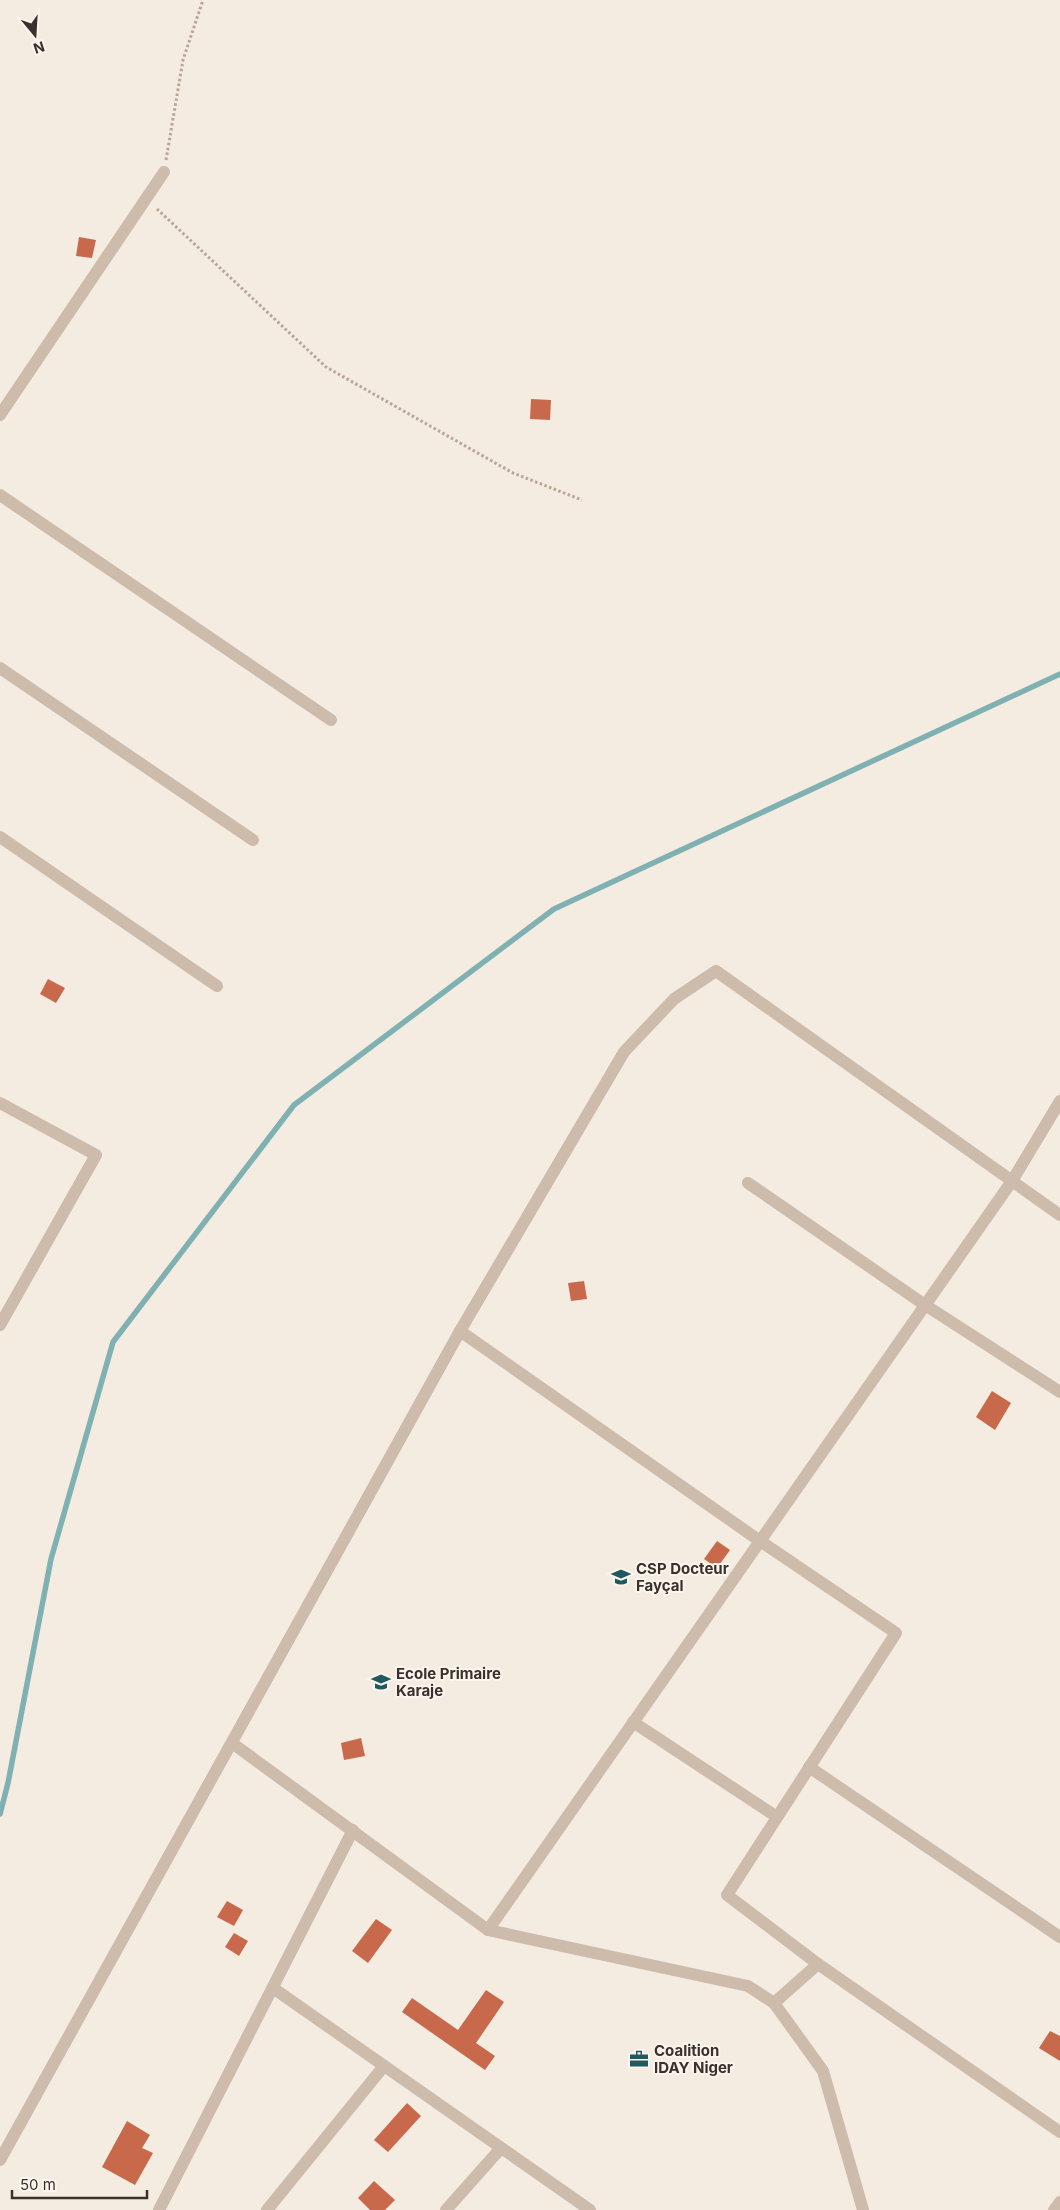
<svg xmlns="http://www.w3.org/2000/svg" width="1060" height="2210" font-family="Inter,sans-serif">
  <rect width="100%" height="100%" fill="#f4ebe1"/>
  <g fill="none" stroke-linecap="round" stroke-linejoin="round">
    <polyline stroke="#7fb0b2" stroke-width="5.5" points="0,1814 8,1783 51,1559 113,1342 294,1105 554,909 1060,674"/>
  </g>
  <g fill="#c8694b">
    <polygon points="79,237 96,240 92,258 76,256"/>
    <polygon points="531,399 551,400 550,420 530,419"/>
    <polygon points="48,979 65,988 56,1003 40,994"/>
    <polygon points="584,1281 587,1299 571,1301 568,1283"/>
    <polygon points="992,1391 1011,1403 995,1430 976,1417"/>
    <polygon points="717,1541 730,1550 717,1568 704,1559"/>
    <polygon points="361,1738 365,1756 344,1760 341,1743"/>
    <polygon points="227,1901 243,1910 234,1926 217,1917"/>
    <polygon points="376,1919 392,1930 368,1963 352,1951"/>
    <polygon points="234,1933 248,1941 239,1956 225,1947"/>
    <polygon points="486,1990 504,2002 476,2043 495,2056 485,2070 402,2012 412,1998 458,2030"/>
    <polygon points="1050,2031 1060,2036 1060,2061 1039,2048"/>
    <polygon points="407,2103 421,2116 388,2152 374,2140"/>
    <polygon points="127,2121 150,2135 142,2148 153,2153 135,2185 102,2167"/>
    <polygon points="374,2181 395,2200 385,2210 370,2210 358,2198"/>
  </g>
  <g fill="none" stroke-linecap="round" stroke-linejoin="round">
    <g stroke="#b9a596" stroke-width="3" stroke-dasharray="2.5 2.5" stroke-linecap="butt">
      <polyline points="166,160 183,60 203,0"/>
      <polyline points="157,209 326,367 513,473 582,500"/>
    </g>
    <g stroke="#cdbbac" stroke-width="12">
      <polyline points="0,415 164,172"/>
      <polyline points="0,495 331,720"/>
      <polyline points="0,668 253,840"/>
      <polyline points="0,837 217,986"/>
      <polyline points="0,1103 96,1155 0,1325"/>
      <polyline points="748,1183 925,1305 1060,1392"/>
      <polyline points="460,1331 760,1541 896,1633 727,1895 818,1964 1060,2132"/>
      <polyline points="633,1722 777,1817"/>
      <polyline points="232,1743 488,1930 748,1986 774,2003 818,1964"/>
      <polyline points="809,1767 1060,1937"/>
      <polyline points="488,1930 1012,1181 1060,1101"/>
      <polyline points="273,1988 590,2210"/>
      <polyline points="774,2003 823,2071 863,2210"/>
      <polyline points="0,2160 460,1331 624,1052 674,999 716,971 1060,1215"/>
      <polyline points="159,2210 353,1830"/>
      <polyline points="267,2210 384,2066"/>
      <polyline points="446,2210 501,2148"/>
      <polyline points="1054,2210 1060,2202"/>
    </g>
  </g>
  <defs>
    <g id="school-bare" transform="scale(1.5)"><path d="M0-5L7-2L0 1L-7-2ZM-4 1L0 2.5L4 1V4Q0 6-4 4Z" fill="#1f5a5e" stroke="#fbf5ee" stroke-width="2.5" paint-order="stroke"/></g>
    <g id="office-bare" transform="scale(1.5)"><path d="M-6-3h4V-5.5h4V-3h4V5H-6ZM-1-4.5V-3h2v-1.5ZM-6 0V1H6V0Z" fill="#1f5a5e" stroke="#fbf5ee" stroke-width="2.5" paint-order="stroke"/></g>
  </defs>
  <g fill-rule="evenodd">
    <use href="#school-bare" x="621" y="1577"/>
    <use href="#school-bare" x="381" y="1682"/>
    <use href="#office-bare" x="639" y="2059"/>
  </g>
  <g text-anchor="middle" dominant-baseline="central" stroke-width="4" stroke-linejoin="round" paint-order="stroke">
    <g font-size="15" font-weight="bold" fill="#3b302b" stroke="#fbf5ee" text-anchor="start">
      <text x="636" y="1568">CSP Docteur<tspan x="636" dy="17">Fayçal</tspan></text>
      <text x="396" y="1673">Ecole Primaire<tspan x="396" dy="17">Karaje</tspan></text>
      <text x="654" y="2050">Coalition<tspan x="654" dy="17">IDAY Niger</tspan></text>
    </g>
  </g>
  <g transform="translate(35 35) rotate(162)" stroke="#fbf5ee" stroke-width="4" paint-order="stroke">
  <path d="M0-4L9 19L0 12L-9 19Z" fill="#3b302b"/>
  <text y="-8" font-size="14" font-weight="bold" text-anchor="middle" fill="#3b302b">N</text>
  </g>
  <path d="M12 2190v8h135v-8" fill="none" stroke="#3b302b" stroke-width="2.5"/>
  <text x="20" y="2190" font-size="15" fill="#3b302b" stroke="#fbf5ee" stroke-width="4" paint-order="stroke">50 m</text>
</svg>
